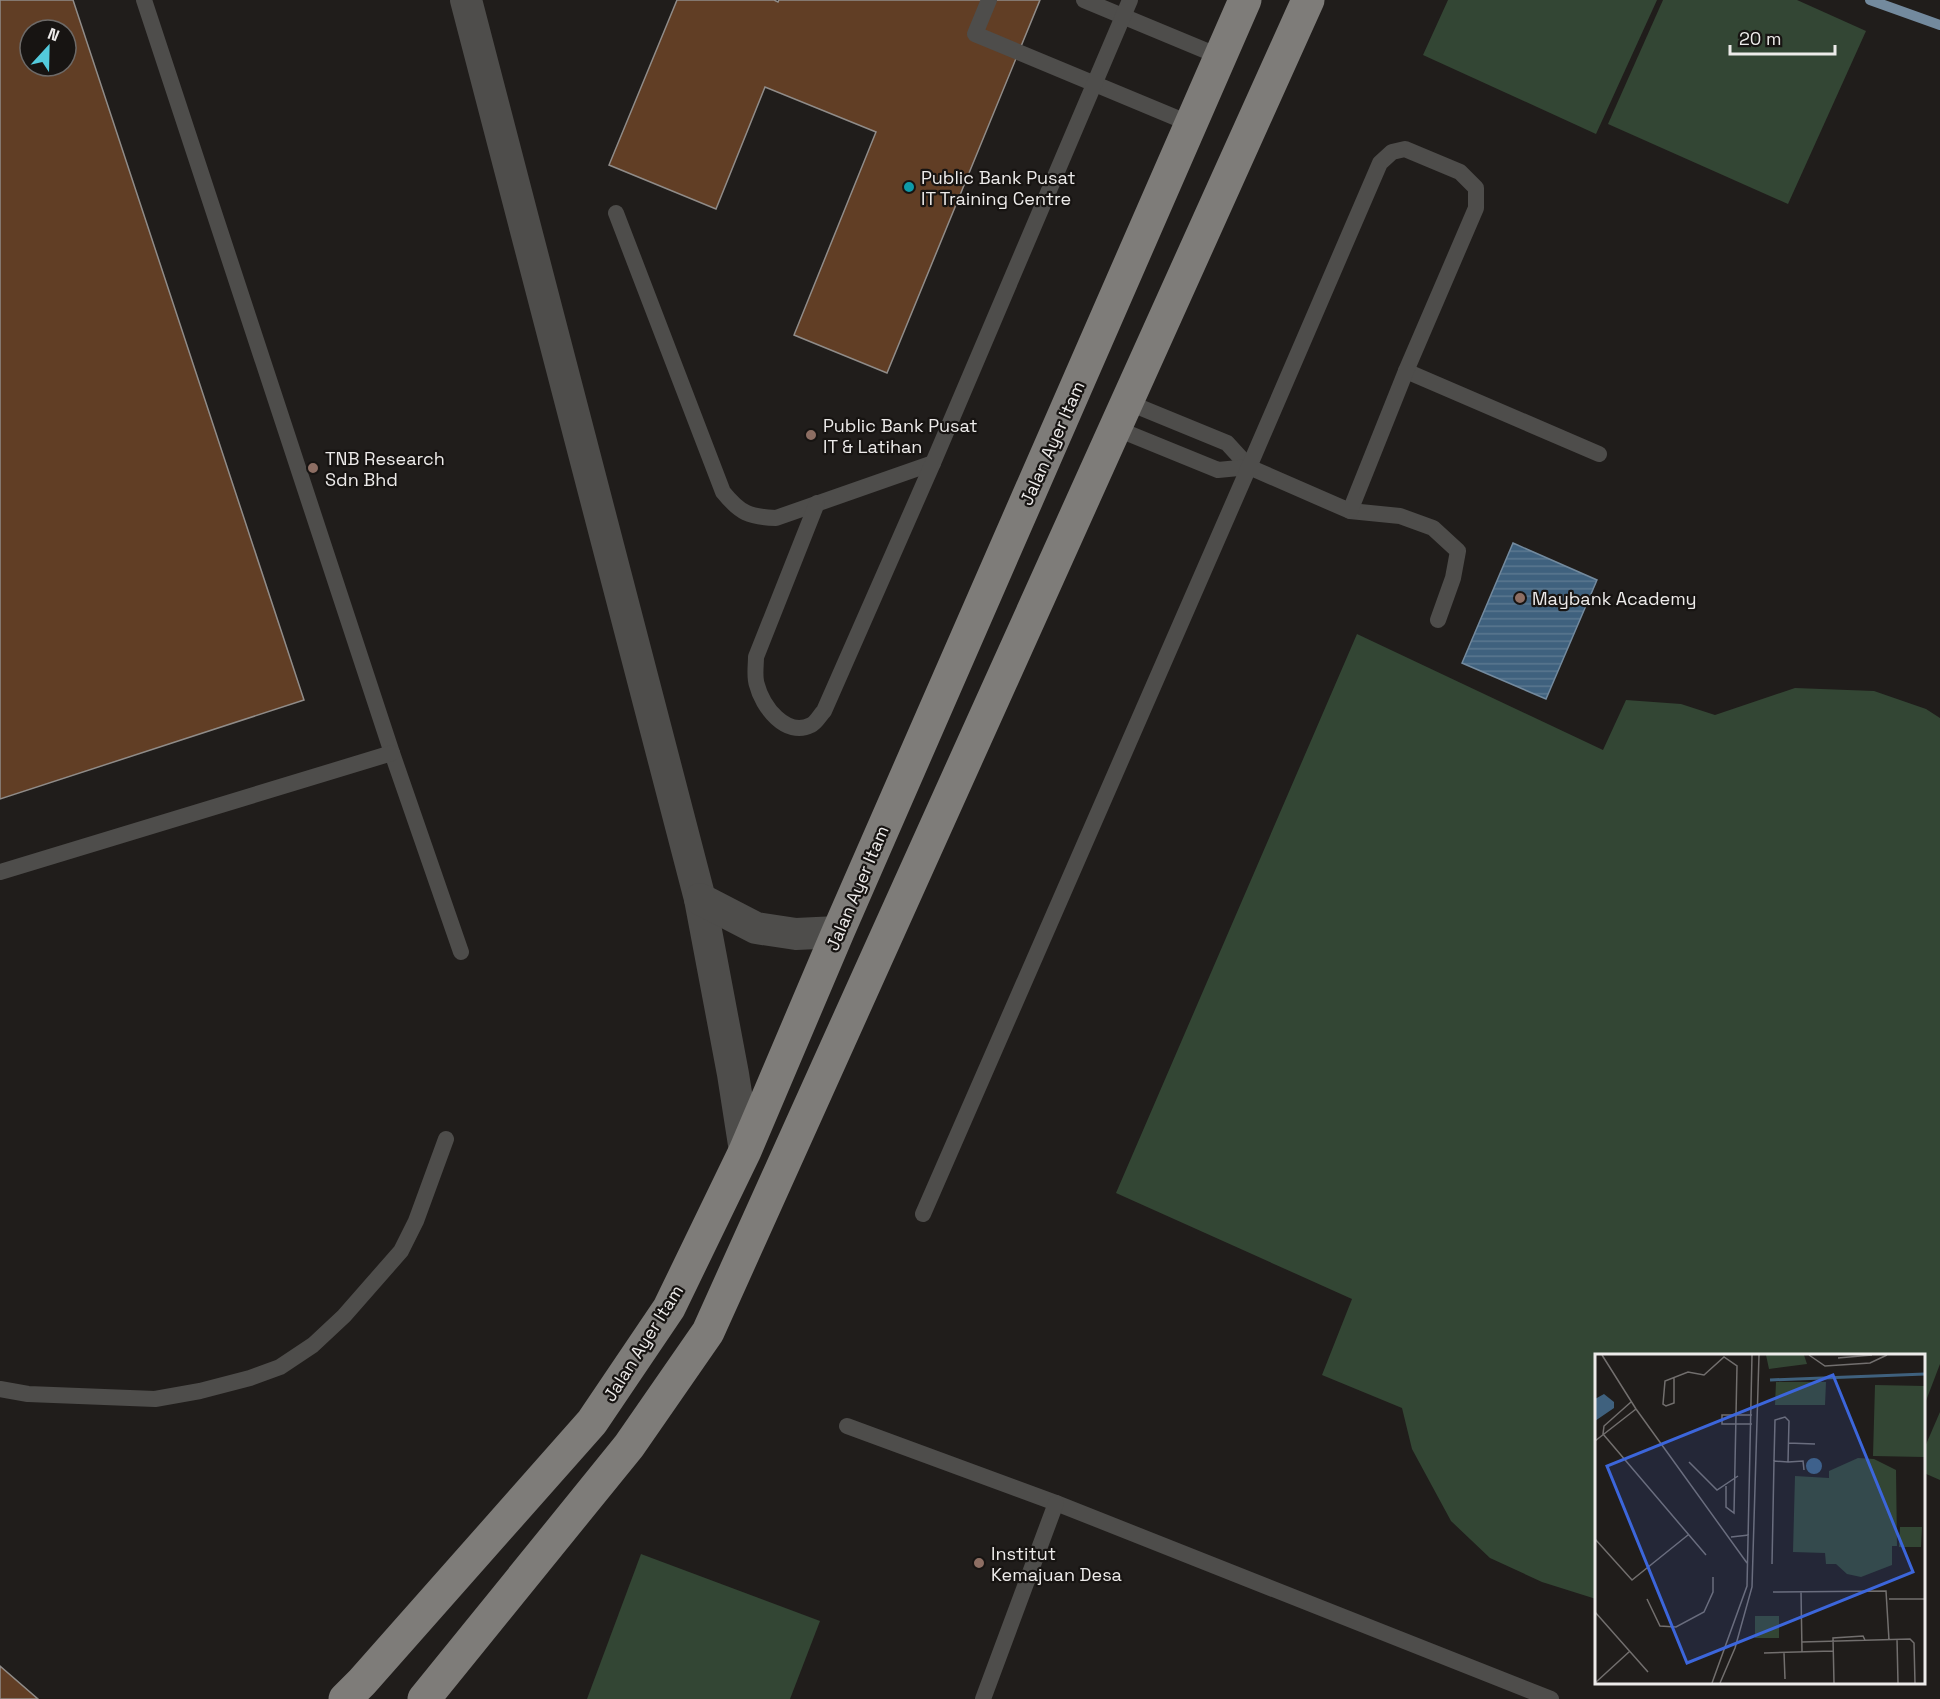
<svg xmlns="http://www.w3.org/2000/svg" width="1940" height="1699" font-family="'Space Grotesk',sans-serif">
  <defs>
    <pattern id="water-rules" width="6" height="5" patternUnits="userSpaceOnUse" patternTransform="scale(1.5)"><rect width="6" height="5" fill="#3f617e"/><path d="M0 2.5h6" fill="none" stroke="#5b7890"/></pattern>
  </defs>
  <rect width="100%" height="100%" fill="#201d1b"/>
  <g fill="#334634">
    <polygon points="1448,0 1657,0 1596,134 1423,55"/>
    <polygon points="1663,0 1797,0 1866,31 1788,204 1608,124"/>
    <polygon points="1357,634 1603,750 1626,700 1681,704 1715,715 1795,688 1874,691 1926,709 1940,718 1940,1364 1924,1406 1924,1356 1596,1356 1596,1599 1542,1582 1490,1558 1451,1521 1412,1449 1402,1408 1322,1375 1352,1299 1116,1193"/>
    <polygon points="1940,1412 1940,1480 1924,1473 1924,1449"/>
    <polygon points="641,1554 820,1621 790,1699 587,1699"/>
  </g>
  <polygon fill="url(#water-rules)" stroke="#738a9e" stroke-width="1.5" points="1513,543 1597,580 1546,699 1462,663"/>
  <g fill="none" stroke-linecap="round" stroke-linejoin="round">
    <polyline stroke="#738a9e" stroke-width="10" points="1870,0 1940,25"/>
  </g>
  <g fill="#613e25" stroke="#908c89" stroke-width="1.5" fill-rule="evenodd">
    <path d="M0 0H73L304 700 0 799ZM30 30H66V66H30Z"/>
    <polygon points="677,0 774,0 778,2 779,0 1040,0 887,373 794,335 876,132 765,87 716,209 609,165"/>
    <polygon points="0,1666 38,1699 0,1699"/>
  </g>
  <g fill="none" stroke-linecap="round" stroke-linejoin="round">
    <g stroke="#4e4d4b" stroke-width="16">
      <polyline points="144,0 392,753 461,952"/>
      <polyline points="989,0 975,34 1191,124"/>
      <polyline points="1084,0 1221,57"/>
      <path d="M616 213 723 492C740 513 749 517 776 518L933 463"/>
      <polyline points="1406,371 1599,454"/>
      <polyline points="1127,402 1227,443 1249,467"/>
      <polyline points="1115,428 1218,470 1249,467"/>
      <path d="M817 503 756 657C756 666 754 677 757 685 762 706 786 738 811 725 816 723 820 715 824 711L933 463 1130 0"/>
      <polyline points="1350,511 1400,516 1433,528 1458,551 1453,578 1438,620"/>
      <polyline points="0,872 392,753"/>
      <polyline points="923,1214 1249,467 1350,511 1406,371 1476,208 1476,188 1460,172 1405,149 1392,152 1380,163 1249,467"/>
      <polyline points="0,1389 28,1394 155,1399 200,1391 250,1378 280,1367 313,1345 344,1316 401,1251 416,1221 446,1139"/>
      <polyline points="847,1426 1056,1503 1551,1699"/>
      <polyline points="983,1699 1056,1503"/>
    </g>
    <g stroke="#4e4d4b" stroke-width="32">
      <polyline points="466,0 700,899 733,1074 745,1151"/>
      <polyline points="700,899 756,928 796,934 838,932"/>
    </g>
    <g stroke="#7e7c79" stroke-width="33">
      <polyline points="345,1699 362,1682 592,1422 669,1308 745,1151 838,932 1245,0"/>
      <polyline points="424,1699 629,1446 708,1332 1308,0"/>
    </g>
  </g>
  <circle fill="#0f9aa8" stroke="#171412" stroke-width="2" cx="909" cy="187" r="6"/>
  <g fill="#8d6e63" stroke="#171412" stroke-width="2">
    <circle cx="811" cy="435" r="6"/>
    <circle cx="313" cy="468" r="6"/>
    <circle cx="1520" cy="598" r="6"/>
    <circle cx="979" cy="1563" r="6"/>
  </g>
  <g text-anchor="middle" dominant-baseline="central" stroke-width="4.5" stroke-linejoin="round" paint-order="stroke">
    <g font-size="18" fill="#edebea" stroke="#171412" text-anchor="start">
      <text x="921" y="177">Public Bank Pusat<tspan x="921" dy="21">IT Training Centre</tspan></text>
      <text x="823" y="425">Public Bank Pusat<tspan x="823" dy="21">IT &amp; Latihan</tspan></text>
      <text x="325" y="458">TNB Research<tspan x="325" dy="21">Sdn Bhd</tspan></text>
      <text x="1532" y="598">Maybank Academy</text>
      <text x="991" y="1553">Institut<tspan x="991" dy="21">Kemajuan Desa</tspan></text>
    </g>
    <g font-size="18" fill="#edebea" stroke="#171412">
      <text transform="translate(1052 443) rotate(-66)">Jalan Ayer Itam</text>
      <text transform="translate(857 888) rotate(-67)">Jalan Ayer Itam</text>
      <text transform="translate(643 1343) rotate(-58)">Jalan Ayer Itam</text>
    </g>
  </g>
  <g transform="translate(1595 1354)">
    <rect width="330" height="330" fill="#201d1b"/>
    <path d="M171 1H209L212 10 174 15ZM181 28H231L230 51H180ZM280 31 330 32 329 103 278 102ZM263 104 279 105 301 116 302 192H297V211L266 223 252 220 241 210H231L230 199 198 198 200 122 234 124V117ZM305 173H327L326 193H304ZM160 262H184V284H160Z" fill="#334634"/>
    <path d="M9 40 19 48V54L0 67V45ZM211 112a8 8 0 1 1 16 0a8 8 0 1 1-16 0Z" fill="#3f617e"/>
    <path fill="none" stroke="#3f617e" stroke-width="3" d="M175 26 330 20"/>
    <path fill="none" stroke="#726f6e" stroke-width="1.5" d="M7 1 41 55 152 209M214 1 230 12 275 9 292 1M243 4 277 1M79 24V49L71 52 68 50 70 27 93 18 109 21 129 3 142 12 139 159 131 153V132M36 48 9 72 8 80 111 201M157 70H127V61H157M0 87 41 55M193 89 220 90M94 108 122 136 143 122M193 108 208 107 209 116M136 183 154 181M0 185 37 226 93 181M177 210 179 107 193 108 194 67 190 63 180 66 179 107M206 237 207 298M178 238 291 237 294 286M52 245 65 272 81 273 109 258 118 238V223M294 245H330M0 258 53 318M302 285 303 329M207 288 315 285 319 289 320 329M169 299 238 297M189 299 190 325M0 329 35 297M117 329 152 232 157 1M125 329 140 294 157 233 164 1M239 329 238 284 268 282 270 286"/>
    <path fill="#3c66db" fill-opacity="0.15" stroke="#3c66db" stroke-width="3" d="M238 21 318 218 92 309 12 112Z"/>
    <rect width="330" height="330" fill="none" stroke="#edebea" stroke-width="3"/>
  </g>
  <g transform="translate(48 48) rotate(22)"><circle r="28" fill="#171412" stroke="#6d6a68" stroke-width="1.5"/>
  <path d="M0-4.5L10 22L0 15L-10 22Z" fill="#53cadc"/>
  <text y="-9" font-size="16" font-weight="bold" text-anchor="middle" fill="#edebea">N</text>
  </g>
  <path d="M1730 45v9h105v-9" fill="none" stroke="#edebea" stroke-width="3"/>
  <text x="1739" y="45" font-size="18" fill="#edebea" stroke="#171412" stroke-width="4.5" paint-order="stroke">20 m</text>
</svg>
